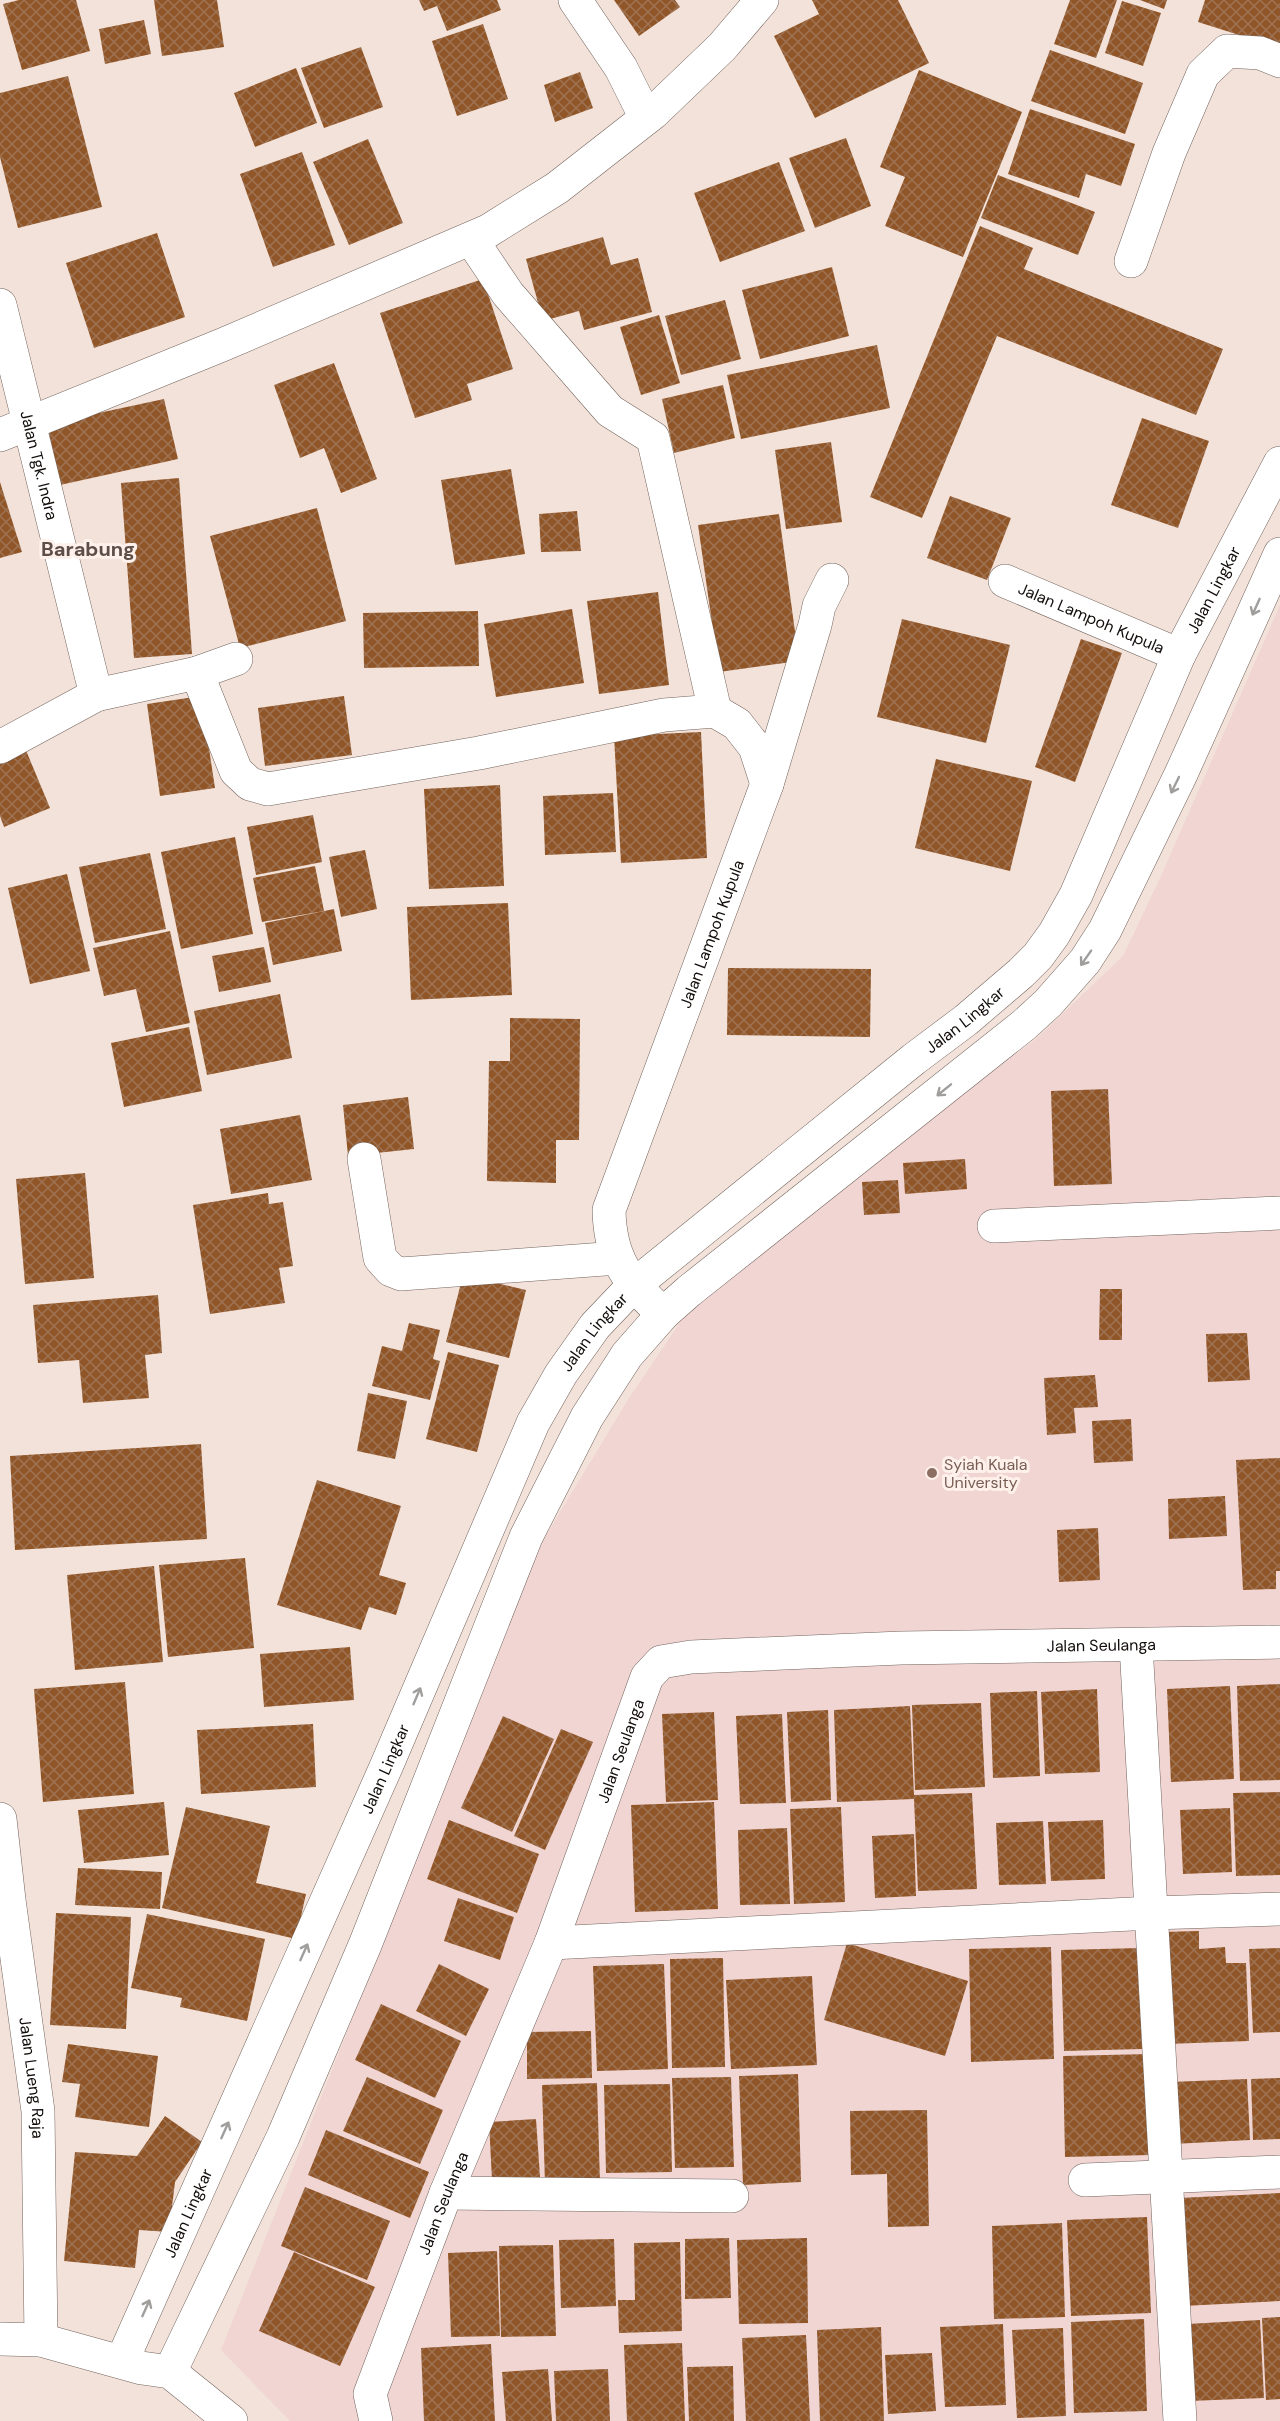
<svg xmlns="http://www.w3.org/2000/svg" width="1280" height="2421" font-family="'DM Sans',sans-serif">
  <defs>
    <pattern id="building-cross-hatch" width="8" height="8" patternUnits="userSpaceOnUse" patternTransform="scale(1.5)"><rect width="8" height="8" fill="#915628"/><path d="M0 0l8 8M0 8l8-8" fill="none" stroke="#9d7353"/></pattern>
  </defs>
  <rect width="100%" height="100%" fill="#f3e2da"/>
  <polygon fill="#f0d5d3" points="1280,605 1280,2421 290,2421 221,2350 539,1547 629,1398 681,1321 759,1247 1036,1039 1123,956 1161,876"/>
  <g fill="url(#building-cross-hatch)">
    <polygon points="19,0 76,0 90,51 22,70 3,4"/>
    <polygon points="154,0 217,0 224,47 162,56"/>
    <polygon points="419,0 497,0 501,10 447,31 437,6 424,11"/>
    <polygon points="614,0 675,0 680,7 639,36"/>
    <polygon points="812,0 898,0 929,63 815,118 774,36 819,14"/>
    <polygon points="1070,0 1117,0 1096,58 1054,44"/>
    <polygon points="1140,0 1167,0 1164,9"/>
    <polygon points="1205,0 1280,0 1280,48 1198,22"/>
    <polygon points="1122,1 1161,13 1143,66 1105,53"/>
    <polygon points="144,20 151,54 105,64 99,29"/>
    <polygon points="483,24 508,99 457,116 432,41"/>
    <polygon points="361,47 383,107 324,128 301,68"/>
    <polygon points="1050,50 1143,83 1125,134 1031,101"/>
    <polygon points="296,68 317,123 255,147 234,93"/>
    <polygon points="919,70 1022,112 963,257 885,226 905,177 880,167"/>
    <polygon points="580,72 593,108 555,122 544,85"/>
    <polygon points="68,76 102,207 18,228 0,157 0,93"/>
    <polygon points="1030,109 1135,144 1121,186 1086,174 1079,198 1008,174"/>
    <polygon points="846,138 871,206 815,228 789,158"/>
    <polygon points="368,139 403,223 349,245 313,162"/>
    <polygon points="302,152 335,245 273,267 240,174"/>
    <polygon points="779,162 805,231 720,262 694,193"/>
    <polygon points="998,175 1095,212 1078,255 981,218"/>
    <polygon points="980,226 1033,248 1024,269 1223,349 1196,415 997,336 922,518 870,497"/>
    <polygon points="157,233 185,317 94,348 66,263"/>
    <polygon points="603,237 611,265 638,258 652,312 584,330 579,311 543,321 526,259"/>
    <polygon points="832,267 849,336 760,359 742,290"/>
    <polygon points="483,279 513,369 467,384 472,400 415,418 380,313"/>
    <polygon points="725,300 741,359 681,375 665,316"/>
    <polygon points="659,315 680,383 641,395 620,327"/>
    <polygon points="877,345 890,408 741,439 727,375"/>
    <polygon points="334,363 377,479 341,493 324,448 300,458 274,385"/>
    <polygon points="723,385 735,438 674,453 662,399"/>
    <polygon points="164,399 178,459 60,485 47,424"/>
    <polygon points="1142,418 1209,441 1178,528 1111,505"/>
    <polygon points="831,442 842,522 786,529 775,450"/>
    <polygon points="511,469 525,554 455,565 441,480"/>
    <polygon points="179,478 192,654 134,658 121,483"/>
    <polygon points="0,482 22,552 0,558"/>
    <polygon points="950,496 1011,518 987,580 927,558"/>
    <polygon points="317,508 346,621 240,648 210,536"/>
    <polygon points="577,511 581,551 541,552 539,514"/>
    <polygon points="779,514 799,661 719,672 698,525"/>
    <polygon points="658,592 669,685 599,694 587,601"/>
    <polygon points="572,609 584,683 496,697 484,624"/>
    <polygon points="478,611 479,666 364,668 363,613"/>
    <polygon points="902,619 1010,645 986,743 877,717"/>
    <polygon points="1081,639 1122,653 1075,782 1035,767"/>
    <polygon points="201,696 215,788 160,796 147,704"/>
    <polygon points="344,696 352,755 265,766 258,708"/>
    <polygon points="701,732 707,858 621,863 614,736"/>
    <polygon points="25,748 50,808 4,827 0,816 0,759"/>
    <polygon points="936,759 1032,781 1010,871 915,848"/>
    <polygon points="500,785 504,886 429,889 424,789"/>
    <polygon points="613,793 616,852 545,855 543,796"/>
    <polygon points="313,815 322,862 256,875 247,827"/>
    <polygon points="235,837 253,934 181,949 161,852"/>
    <polygon points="365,850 377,909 341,917 329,857"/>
    <polygon points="150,853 166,929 95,943 79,867"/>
    <polygon points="315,866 324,911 262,922 253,878"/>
    <polygon points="67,874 90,971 30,984 8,888"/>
    <polygon points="508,903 512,995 411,1000 407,907"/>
    <polygon points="334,909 342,951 273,965 265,923"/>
    <polygon points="170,931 190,1023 146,1032 136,989 104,996 93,948"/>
    <polygon points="264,947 271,982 219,992 212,956"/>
    <polygon points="728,968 871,969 870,1037 727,1035"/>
    <polygon points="280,994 292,1058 207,1075 194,1011"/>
    <polygon points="510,1018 580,1019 579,1140 556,1140 556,1183 487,1181 489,1061 510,1061"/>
    <polygon points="189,1027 202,1091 124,1107 111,1043"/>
    <polygon points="1108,1089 1112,1184 1054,1186 1051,1091"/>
    <polygon points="408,1097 414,1149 348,1156 343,1105"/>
    <polygon points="300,1115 312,1180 231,1194 220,1129"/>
    <polygon points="965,1159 967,1189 905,1194 903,1163"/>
    <polygon points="85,1173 94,1278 25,1284 16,1179"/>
    <polygon points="898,1180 900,1213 864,1215 862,1182"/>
    <polygon points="268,1193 269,1204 283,1202 293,1266 279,1268 285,1303 210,1314 193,1205"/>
    <polygon points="463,1275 526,1290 509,1358 446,1342"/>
    <polygon points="1100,1289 1122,1289 1122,1340 1099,1340"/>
    <polygon points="158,1295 162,1353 145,1355 149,1398 83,1403 79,1360 38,1363 33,1305"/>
    <polygon points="409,1323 440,1330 433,1359 440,1361 430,1400 372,1386 382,1346 402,1351"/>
    <polygon points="1247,1333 1250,1380 1208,1382 1206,1334"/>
    <polygon points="448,1352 499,1365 477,1452 426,1439"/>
    <polygon points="1095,1375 1098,1407 1074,1408 1076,1433 1047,1435 1044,1378"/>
    <polygon points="368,1393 407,1401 395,1459 357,1451"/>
    <polygon points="1131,1419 1133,1461 1094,1463 1092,1421"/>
    <polygon points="201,1444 207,1539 15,1550 10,1456"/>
    <polygon points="1280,1458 1280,1571 1276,1571 1276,1589 1243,1590 1236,1460"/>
    <polygon points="317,1480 401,1506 379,1575 406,1583 396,1615 369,1607 361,1630 277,1605"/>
    <polygon points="1225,1496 1227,1536 1169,1539 1168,1499"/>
    <polygon points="1098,1528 1100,1580 1059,1582 1057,1530"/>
    <polygon points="245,1558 254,1648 168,1657 159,1565"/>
    <polygon points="154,1566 163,1662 75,1670 67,1575"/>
    <polygon points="350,1647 354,1700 264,1707 260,1654"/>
    <polygon points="125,1682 134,1794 43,1802 34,1689"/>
    <polygon points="1280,1684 1280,1780 1240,1781 1237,1686"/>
    <polygon points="1230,1686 1234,1779 1171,1782 1167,1689"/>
    <polygon points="1097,1689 1100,1772 1045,1774 1041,1692"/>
    <polygon points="1037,1691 1040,1776 993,1778 990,1693"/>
    <polygon points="981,1703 985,1787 915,1790 912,1705"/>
    <polygon points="910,1706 914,1795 972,1793 977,1889 918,1891 914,1799 837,1802 834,1710"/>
    <polygon points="828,1710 831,1800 791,1802 787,1712"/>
    <polygon points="714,1712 718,1800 666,1802 662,1714"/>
    <polygon points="782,1714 786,1803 740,1804 736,1716"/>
    <polygon points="503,1716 554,1739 512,1832 461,1808"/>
    <polygon points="313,1724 316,1787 201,1794 197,1730"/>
    <polygon points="561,1729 593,1742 545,1850 514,1836"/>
    <polygon points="1280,1792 1280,1875 1236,1876 1233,1793"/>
    <polygon points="164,1802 169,1855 84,1863 78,1810"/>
    <polygon points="714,1802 718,1909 635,1912 631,1805"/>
    <polygon points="186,1807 270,1826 256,1883 306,1894 296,1939 162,1908"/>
    <polygon points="841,1807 845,1902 794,1904 790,1809"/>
    <polygon points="1230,1808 1232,1872 1183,1874 1180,1810"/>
    <polygon points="449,1820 539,1854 517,1913 427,1879"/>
    <polygon points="1103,1820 1105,1879 1051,1881 1048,1822"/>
    <polygon points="1043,1821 1046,1884 999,1885 996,1823"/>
    <polygon points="787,1828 790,1904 740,1905 738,1830"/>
    <polygon points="914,1834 916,1896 875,1898 872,1836"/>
    <polygon points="78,1868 162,1872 160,1909 75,1905"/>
    <polygon points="458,1898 514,1917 500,1960 444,1941"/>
    <polygon points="56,1913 131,1917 126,2029 50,2025"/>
    <polygon points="147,1914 265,1939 247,2021 180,2007 182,1998 131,1988"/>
    <polygon points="1199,1931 1199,1949 1225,1947 1226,1963 1246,1963 1249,2041 1167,2044 1162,1932"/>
    <polygon points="847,1943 968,1981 945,2056 824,2020"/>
    <polygon points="1051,1947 1054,2059 971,2062 969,1949"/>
    <polygon points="1140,1948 1142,2049 1064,2051 1061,1950"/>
    <polygon points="1280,1948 1280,2032 1253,2033 1249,1949"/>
    <polygon points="723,1958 725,2067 672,2068 670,1959"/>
    <polygon points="439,1964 489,1989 466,2036 416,2011"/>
    <polygon points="664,1964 668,2069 597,2071 593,1966"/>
    <polygon points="812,1976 817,2065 731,2069 726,1980"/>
    <polygon points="381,2004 461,2041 435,2098 355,2060"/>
    <polygon points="591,2031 592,2078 527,2079 527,2032"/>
    <polygon points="68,2044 158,2056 149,2127 75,2117 80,2084 62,2082"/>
    <polygon points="1149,2054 1151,2155 1065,2157 1063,2056"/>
    <polygon points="798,2074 801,2182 743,2185 739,2076"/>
    <polygon points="367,2077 443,2110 420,2164 343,2131"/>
    <polygon points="731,2077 734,2167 675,2168 672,2078"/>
    <polygon points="1280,2078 1280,2139 1253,2140 1251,2079"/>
    <polygon points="1247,2079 1250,2140 1173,2144 1170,2082"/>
    <polygon points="597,2083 600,2183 545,2184 542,2085"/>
    <polygon points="670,2084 672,2172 606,2173 604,2085"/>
    <polygon points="927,2110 929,2226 888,2227 887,2174 851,2175 850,2111"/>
    <polygon points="165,2116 202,2142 175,2182 169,2232 139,2230 135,2268 64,2261 75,2152 137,2156"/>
    <polygon points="536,2119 540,2177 492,2180 489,2122"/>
    <polygon points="326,2130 429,2172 410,2218 308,2175"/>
    <polygon points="305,2187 390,2221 367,2280 281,2246"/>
    <polygon points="1280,2193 1280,2301 1183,2306 1179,2198"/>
    <polygon points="1147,2217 1151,2313 1071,2316 1067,2220"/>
    <polygon points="1062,2223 1065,2317 994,2319 992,2226"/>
    <polygon points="729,2238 731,2298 685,2299 685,2239"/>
    <polygon points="807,2238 808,2323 739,2324 737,2240"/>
    <polygon points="614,2239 616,2306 561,2308 559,2240"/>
    <polygon points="680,2242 682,2331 619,2333 618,2300 635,2300 634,2243"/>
    <polygon points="553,2245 556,2336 501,2337 499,2246"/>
    <polygon points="497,2251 500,2336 451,2337 448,2253"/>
    <polygon points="294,2252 375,2287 340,2366 259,2331"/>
    <polygon points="1280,2317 1280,2399 1266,2400 1262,2318"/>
    <polygon points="1144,2319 1147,2411 1074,2413 1071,2322"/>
    <polygon points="1260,2320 1264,2398 1190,2401 1187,2324"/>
    <polygon points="1003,2324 1006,2405 945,2407 940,2327"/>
    <polygon points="881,2327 884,2421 820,2421 817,2330"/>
    <polygon points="1063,2328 1066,2416 1017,2418 1012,2330"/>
    <polygon points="806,2335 810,2421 746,2421 742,2338"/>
    <polygon points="682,2343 685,2421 627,2421 624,2345"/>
    <polygon points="491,2344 495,2421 424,2421 421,2348"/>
    <polygon points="932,2353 936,2411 888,2414 885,2355"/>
    <polygon points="733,2366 734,2421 689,2421 687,2367"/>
    <polygon points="548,2369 552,2421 506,2421 502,2372"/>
    <polygon points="608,2369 610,2421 556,2421 554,2371"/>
  </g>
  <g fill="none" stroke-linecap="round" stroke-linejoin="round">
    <g stroke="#73645d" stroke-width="34">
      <g id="minor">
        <polyline points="575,0 621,68 646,118"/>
        <polyline points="471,239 508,294 610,411 653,438 715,711"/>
        <polyline points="1131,261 1169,153 1203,74 1227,51 1260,53 1280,61"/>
        <path id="s1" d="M0 305 96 695"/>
        <polyline points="0,435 222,345 488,231 557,188 653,113 722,47 762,0"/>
        <path id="s2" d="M1005 581 1179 655"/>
        <polyline points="197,673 236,771 250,784 268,789 479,753 664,715 715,711 737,724 755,747 767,784"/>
        <polyline points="0,747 96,695 197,673 236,659"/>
        <polyline points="364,1159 380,1258 391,1270 401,1274 618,1258"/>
        <polyline points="994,1226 1280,1213"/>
        <path id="s3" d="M663 1314C628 1281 610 1260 609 1210L767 784 815 625 819 606 832 580"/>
        <polyline points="1136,1645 1180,2421"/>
        <path id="s4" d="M0 1819 9 1900 38 2111 41 2340"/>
        <polyline points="551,1943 1152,1913 1280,1909"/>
        <polyline points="1085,2180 1280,2172"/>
        <polyline points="446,2193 732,2196"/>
        <path id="s5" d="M376 2421 370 2394 446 2193 551 1943 647 1677 661 1662 691 1657 901 1648 1280 1642"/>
      </g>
    </g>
    <g stroke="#73645d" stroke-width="34">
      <g id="tertiary">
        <path id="s6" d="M122 2361 386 1767 533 1423 561 1374 595 1326 633 1286 914 1059 966 1020 1021 973 1038 956 1054 934 1076 895 1179 655 1280 463"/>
        <polyline points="170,2372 283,2137 365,1945 526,1537 587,1417 627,1355 663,1314 689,1291 1024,1025 1048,1003 1085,961 1105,930 1181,774 1280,554"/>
      </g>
    </g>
    <g stroke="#73645d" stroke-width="34">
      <polyline id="secondary" points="0,2339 41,2340 142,2368 170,2372 231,2421"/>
    </g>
    <use href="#minor" stroke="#fff" stroke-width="33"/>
    <use href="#tertiary" stroke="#fff" stroke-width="33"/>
    <use href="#secondary" stroke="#fff" stroke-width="33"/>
  </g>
  <defs><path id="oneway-shaft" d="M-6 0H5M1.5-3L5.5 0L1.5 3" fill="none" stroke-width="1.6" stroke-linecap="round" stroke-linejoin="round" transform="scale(1.5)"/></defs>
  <g stroke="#a09e9d">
    <use href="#oneway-shaft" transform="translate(1256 607) rotate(114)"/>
    <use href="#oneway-shaft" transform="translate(1175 785) rotate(116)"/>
    <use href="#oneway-shaft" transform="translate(1086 958) rotate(125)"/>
    <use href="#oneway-shaft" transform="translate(944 1090) rotate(141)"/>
    <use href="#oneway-shaft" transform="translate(417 1696) rotate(-67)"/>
    <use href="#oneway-shaft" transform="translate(304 1952) rotate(-66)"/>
    <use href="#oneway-shaft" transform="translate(225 2130) rotate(-66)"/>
    <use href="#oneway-shaft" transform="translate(146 2308) rotate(-66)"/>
  </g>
  <circle fill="#8d6e63" stroke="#fef0ea" stroke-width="2" cx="932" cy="1473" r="6"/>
  <g text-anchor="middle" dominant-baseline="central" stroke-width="6" stroke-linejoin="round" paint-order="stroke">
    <g font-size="16" fill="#110c0a" stroke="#fef0ea">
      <text stroke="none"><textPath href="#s1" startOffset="165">Jalan Tgk. Indra</textPath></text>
      <text stroke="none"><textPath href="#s6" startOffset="2124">Jalan Lingkar</textPath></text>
      <text stroke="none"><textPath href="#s2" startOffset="94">Jalan Lampoh Kupula</textPath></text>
      <text stroke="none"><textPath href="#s3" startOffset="416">Jalan Lampoh Kupula</textPath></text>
      <text stroke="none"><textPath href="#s6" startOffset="1620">Jalan Lingkar</textPath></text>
      <text stroke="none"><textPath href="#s6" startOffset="1134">Jalan Lingkar</textPath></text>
      <text stroke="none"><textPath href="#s5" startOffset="1258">Jalan Seulanga</textPath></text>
      <text stroke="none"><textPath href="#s5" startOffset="718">Jalan Seulanga</textPath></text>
      <text stroke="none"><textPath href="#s6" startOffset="648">Jalan Lingkar</textPath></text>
      <text stroke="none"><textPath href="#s4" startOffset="261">Jalan Lueng Raja</textPath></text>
      <text stroke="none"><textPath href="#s5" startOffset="232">Jalan Seulanga</textPath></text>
      <text stroke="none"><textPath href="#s6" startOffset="162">Jalan Lingkar</textPath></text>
    </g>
    <g font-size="16" fill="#785e54" stroke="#fef0ea" text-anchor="start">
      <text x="944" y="1464">Syiah Kuala<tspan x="944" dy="18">University</tspan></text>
    </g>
    <g font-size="20" font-weight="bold" fill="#5d4f48" stroke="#fef0ea">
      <text x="88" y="549">Barabung</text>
    </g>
  </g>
</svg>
